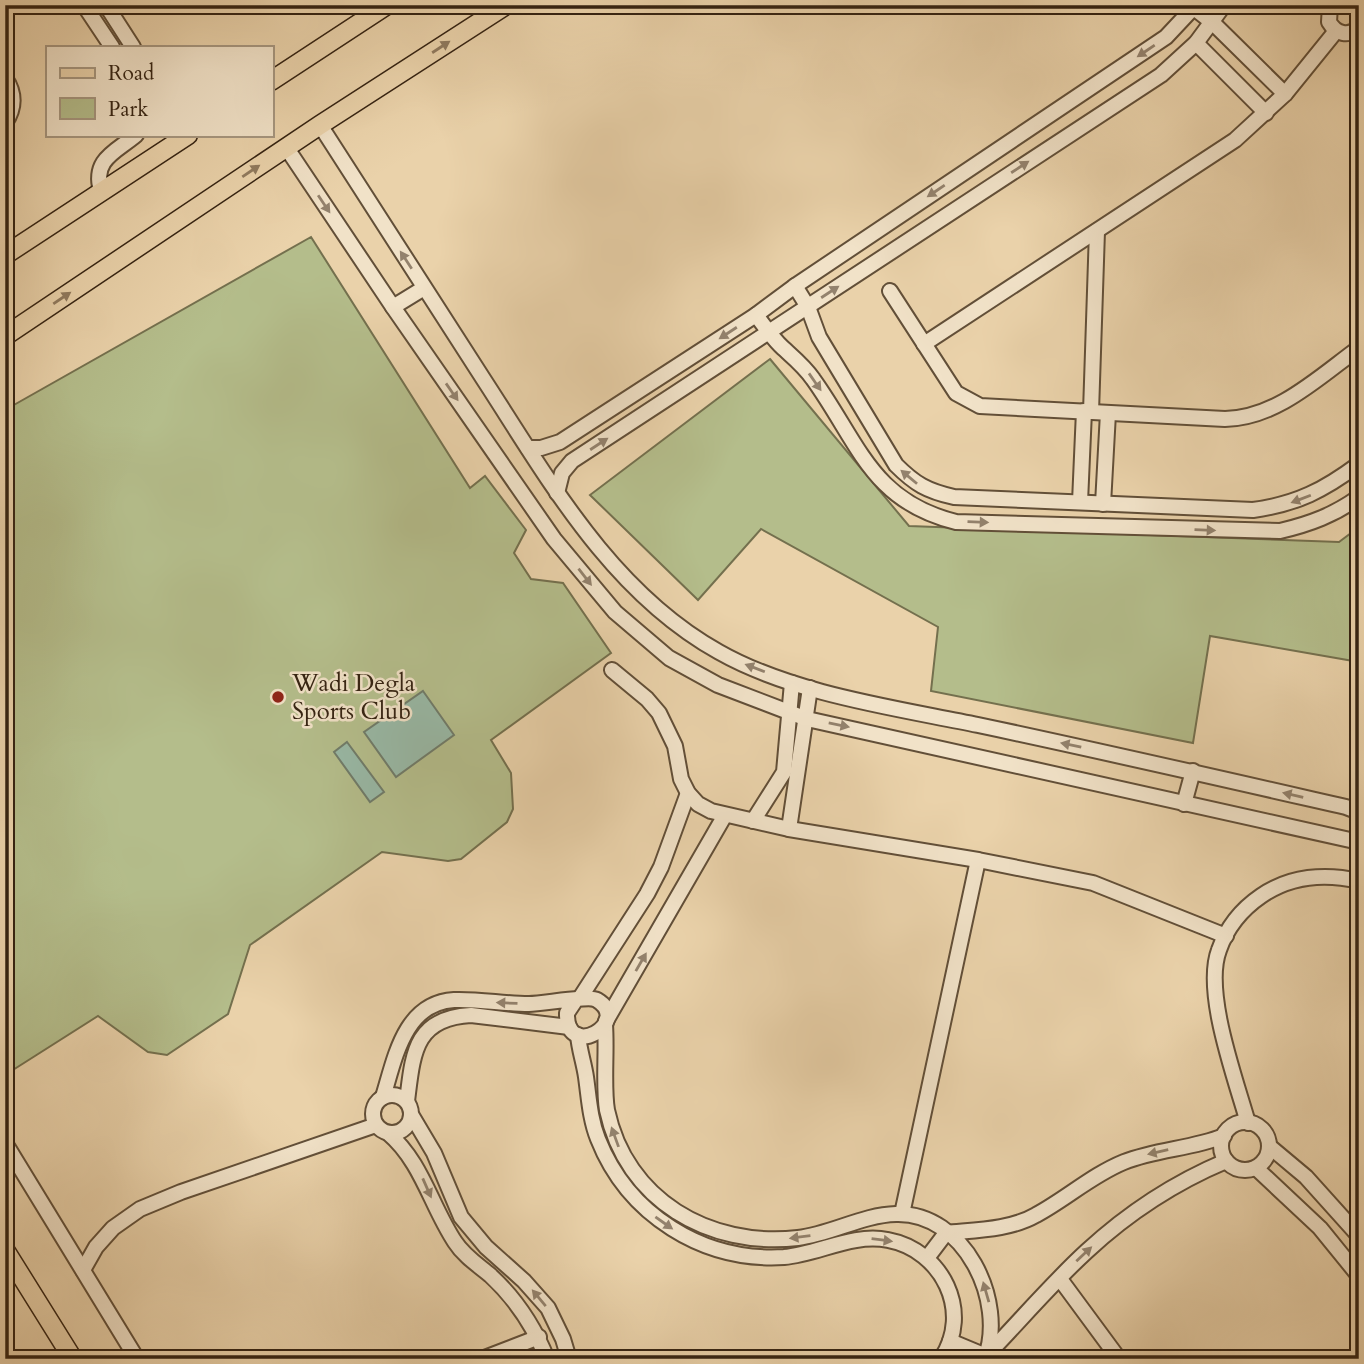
<svg xmlns="http://www.w3.org/2000/svg" width="1364" height="1364" font-family="Cardo,serif">
  <rect width="100%" height="100%" fill="#ead2aa"/>
  <filter id="stains"><feTurbulence type="fractalNoise" baseFrequency=".00286" numOctaves="4"/><feColorMatrix values="0 0 0 0 .2 0 0 0 0 .09 0 0 0 0 .02 0 0 0 .5 -.17"/></filter>
  <radialGradient id="worn" r=".72"><stop offset=".6" stop-color="#630" stop-opacity="0"/><stop offset="1" stop-color="#630" stop-opacity=".3"/></radialGradient>
  <g fill="#b4bd8b" stroke="#74704e" stroke-width="2">
    <polygon points="311,237 470,488 485,476 526,530 514,553 531,579 563,583 611,653 491,740 511,773 513,809 507,822 461,859 448,861 382,852 250,945 228,1014 167,1055 148,1052 98,1016 5,1075 5,410"/>
    <polygon points="770,359 909,526 1339,542 1359,527 1359,662 1210,636 1193,743 931,691 938,627 761,529 698,600 590,495"/>
  </g>
  <g fill="#98b8a5" stroke="#707c6a" stroke-width="2">
    <polygon points="423,691 454,735 396,777 364,732"/>
    <polygon points="347,742 384,792 370,802 334,752"/>
  </g>
  <g fill="none" stroke-linecap="round" stroke-linejoin="round">
    <g stroke="#624f38" stroke-width="18">
      <g id="minor">
        <polyline points="84,5 112,47"/>
        <polyline points="106,5 133,47"/>
        <path d="M1330 5 1329 22C1336 34 1348 37 1359 28"/>
        <polyline points="1194,8 1213,23 1285,94"/>
        <polyline points="1196,43 1266,113"/>
        <path d="M5 78C15 93 15 108 5 123"/>
        <path d="M320 125C374 210 429 295 484 380 549 480 611 592 719 652 793 694 896 708 978 725 1101 751 1223 779 1346 807L1359 812"/>
        <polyline points="286,147 393,307 554,539 615,612 669,658 718,685 807,719 1359,842"/>
        <path d="M101 191C92 159 116 152 136 135"/>
        <path d="M795 286 808 307 819 337 896 465C915 484 927 491 954 497L1253 510C1297 504 1324 490 1359 464"/>
        <path d="M890 291 956 393 980 406 1225 419C1277 418 1319 377 1359 348"/>
        <polyline points="393,307 424,288"/>
        <path d="M756 315C765 327 773 339 783 348 794 358 805 367 813 379 859 443 871 501 956 522L1280 531C1310 524 1334 515 1359 497"/>
        <polyline points="924,344 1235,140 1285,94 1336,31"/>
        <polyline points="1091,412 1097,231"/>
        <polyline points="528,448 541,448 560,442 756,315 795,286 1166,37 1196,5"/>
        <polyline points="557,493 562,473 572,461 1161,75 1196,43 1224,5"/>
        <polyline points="1080,502 1084,411"/>
        <polyline points="1103,504 1108,413"/>
        <polyline points="612,670 647,699 659,713 675,746 681,779 688,793 698,804 711,811 789,829 978,860 1093,883 1226,936"/>
        <polyline points="1184,804 1193,771"/>
        <polyline points="753,821 784,772 792,683"/>
        <polyline points="789,829 810,688"/>
        <polyline points="580,998 647,894 661,867 688,793"/>
        <polyline points="606,1021 725,815"/>
        <path d="M605 1025C607 1050 603 1087 607 1110 626 1200 709 1248 798 1238 832 1234 862 1215 896 1214 964 1212 1007 1301 985 1359"/>
        <path d="M578 1035C579 1049 584 1063 586 1077 589 1098 590 1119 598 1139 628 1215 703 1262 784 1257 819 1254 852 1233 888 1240 942 1250 973 1312 941 1359"/>
        <circle cx="392" cy="1114" r="19"/>
        <path d="M383 1097C395 1058 404 1003 454 1000 479 999 504 1004 529 1004 543 1004 589 995 597 1000 633 1022 566 1062 567 1013L575 1001"/>
        <path d="M407 1101C413 1054 414 1018 471 1015L569 1027"/>
        <polyline points="412,1116 434,1153 461,1217 486,1247 524,1281 548,1308 563,1339 569,1359"/>
        <circle cx="1245" cy="1146" r="24"/>
        <path d="M1248 1123C1236 1080 1203 992 1219 950 1227 927 1242 909 1261 896 1290 876 1325 873 1359 881"/>
        <path d="M388 1133C422 1162 431 1206 455 1242 464 1256 478 1265 490 1275 516 1299 534 1326 547 1359"/>
        <polyline points="5,1143 137,1359"/>
        <polyline points="1269,1146 1306,1177 1359,1236"/>
        <polyline points="1256,1168 1320,1228 1359,1276"/>
        <polyline points="902,1214 978,860"/>
        <path d="M927 1258 946 1233C975 1230 1010 1230 1036 1215 1066 1199 1092 1175 1124 1162 1157 1149 1191 1149 1224 1136"/>
        <polyline points="83,1270 96,1247 113,1228 140,1209 181,1192 376,1125"/>
        <polyline points="1060,1279 1119,1359"/>
        <path d="M950 1341 986 1356C1020 1321 1051 1284 1087 1251 1127 1214 1176 1182 1226 1161"/>
        <polyline points="482,1359 539,1337"/>
      </g>
    </g>
    <g stroke="#352312" stroke-width="21">
      <g id="major">
        <polyline points="271,81 387,5"/>
        <polyline points="5,255 188,135"/>
        <polyline points="5,336 320,125 506,5"/>
        <polyline points="5,1250 73,1359"/>
      </g>
    </g>
    <use href="#minor" stroke="#f1e2c8" stroke-width="14"/>
    <use href="#major" stroke="#ead2aa" stroke-width="18"/>
  </g>
  <defs><path id="oneway-solid" d="M-6-.8H1V-3.2L6.5 0L1 3.2V.8H-6Z" transform="scale(1.75)"/></defs>
  <g fill="#907a5e">
    <use href="#oneway-solid" transform="translate(441 47) rotate(-33)"/>
    <use href="#oneway-solid" transform="translate(251 171) rotate(-34)"/>
    <use href="#oneway-solid" transform="translate(62 298) rotate(-34)"/>
  </g>
  <g fill="#93826d">
    <use href="#oneway-solid" transform="translate(1146 51) rotate(146)"/>
    <use href="#oneway-solid" transform="translate(1020 167) rotate(-33)"/>
    <use href="#oneway-solid" transform="translate(936 191) rotate(146)"/>
    <use href="#oneway-solid" transform="translate(324 204) rotate(56)"/>
    <use href="#oneway-solid" transform="translate(406 260) rotate(-123)"/>
    <use href="#oneway-solid" transform="translate(830 292) rotate(-33)"/>
    <use href="#oneway-solid" transform="translate(728 333) rotate(147)"/>
    <use href="#oneway-solid" transform="translate(815 382) rotate(55)"/>
    <use href="#oneway-solid" transform="translate(452 392) rotate(55)"/>
    <use href="#oneway-solid" transform="translate(599 444) rotate(-33)"/>
    <use href="#oneway-solid" transform="translate(909 477) rotate(-140)"/>
    <use href="#oneway-solid" transform="translate(1301 499) rotate(159)"/>
    <use href="#oneway-solid" transform="translate(978 522) rotate(2)"/>
    <use href="#oneway-solid" transform="translate(1205 530) rotate(2)"/>
    <use href="#oneway-solid" transform="translate(585 577) rotate(52)"/>
    <use href="#oneway-solid" transform="translate(755 668) rotate(-159)"/>
    <use href="#oneway-solid" transform="translate(839 725) rotate(11)"/>
    <use href="#oneway-solid" transform="translate(1071 745) rotate(-168)"/>
    <use href="#oneway-solid" transform="translate(1293 795) rotate(-167)"/>
    <use href="#oneway-solid" transform="translate(641 962) rotate(-60)"/>
    <use href="#oneway-solid" transform="translate(507 1003) rotate(-178)"/>
    <use href="#oneway-solid" transform="translate(615 1137) rotate(-110)"/>
    <use href="#oneway-solid" transform="translate(1158 1152) rotate(167)"/>
    <use href="#oneway-solid" transform="translate(427 1188) rotate(66)"/>
    <use href="#oneway-solid" transform="translate(664 1223) rotate(35)"/>
    <use href="#oneway-solid" transform="translate(800 1237) rotate(173)"/>
    <use href="#oneway-solid" transform="translate(882 1240) rotate(7)"/>
    <use href="#oneway-solid" transform="translate(1084 1254) rotate(-43)"/>
    <use href="#oneway-solid" transform="translate(986 1292) rotate(-106)"/>
    <use href="#oneway-solid" transform="translate(539 1298) rotate(-130)"/>
  </g>
  <circle fill="#8f2418" stroke="#f1e2c8" stroke-width="2.5" cx="278" cy="697" r="7"/>
  <g text-anchor="middle" dominant-baseline="central" stroke-width="5" stroke-linejoin="round" paint-order="stroke">
    <g font-size="24" fill="#352312" stroke="#f1e2c8" text-anchor="start">
      <text x="292" y="683">Wadi Degla<tspan x="292" dy="28">Sports Club</tspan></text>
    </g>
  </g>
  <rect width="1364" height="1364" fill="none" stroke="#ead2aa" stroke-width="28"/>
  <rect x="7" y="7" width="1350" height="1350" fill="none" stroke="#352312" stroke-width="3.5"/>
  <rect x="14" y="14" width="1336" height="1336" fill="none" stroke="#352312" stroke-width="2"/>
  <rect x="46" y="46" width="228" height="91" fill="#f1e2c8" stroke="#a6967f" stroke-width="2"/>
  <rect x="60" y="68" width="35" height="10" fill="#ead2aa" stroke="#a6967f" stroke-width="2"/>
  <text x="108" y="80" font-size="21" fill="#352312">Road</text>
  <rect x="60" y="98" width="35" height="21" fill="#b4bd8b" stroke="#a6967f" stroke-width="2"/>
  <text x="108" y="116" font-size="21" fill="#352312">Park</text>
  <rect width="100%" height="100%" filter="url(#stains)"/>
  <rect width="100%" height="100%" fill="url(#worn)"/>
</svg>
